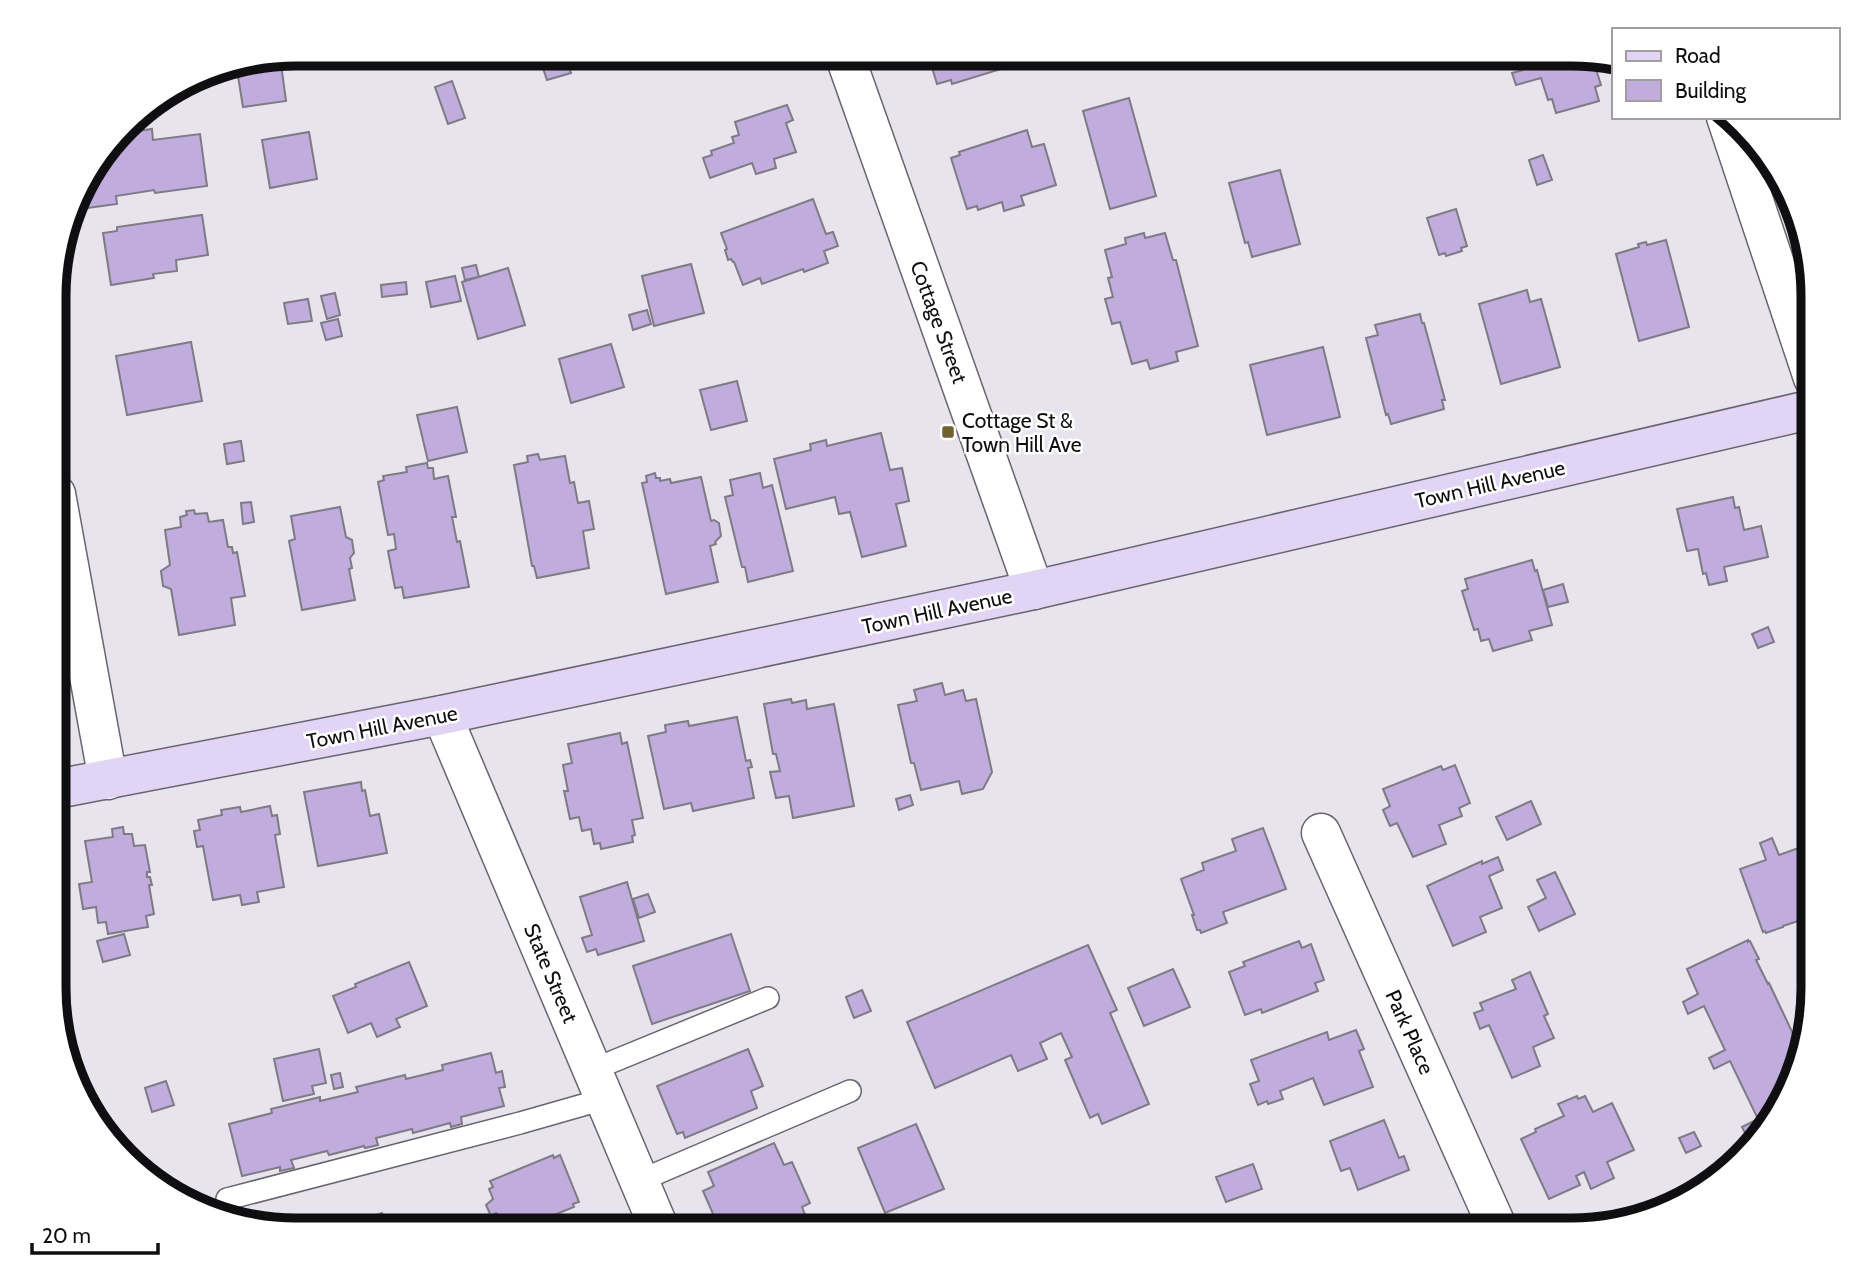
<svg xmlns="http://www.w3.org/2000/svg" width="1868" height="1285" font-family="Cabin,sans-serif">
  <rect width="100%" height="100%" fill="#e8e4ee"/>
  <g fill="#c0acdd" stroke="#7e7b84" stroke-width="2">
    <polygon points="538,54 565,54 571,73 547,80"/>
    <polygon points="928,54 1031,55 1025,56 1027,61 952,84 951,80 937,84"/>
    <polygon points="1518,55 1587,55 1601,58 1603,64 1595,66 1601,85 1595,87 1599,101 1556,113 1552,99 1548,100 1541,78 1516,85 1512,73 1523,70"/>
    <polygon points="281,64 286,101 243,107 237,70"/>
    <polygon points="452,81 465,118 448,124 435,87"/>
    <polygon points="179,88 181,101 151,106"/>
    <polygon points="1129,98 1156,196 1110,209 1083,111"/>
    <polygon points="787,105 793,120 786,123 796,152 774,159 776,168 756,174 752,163 710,178 703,158 712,155 711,151 734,143 732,137 739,135 735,122"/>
    <polygon points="152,129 153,140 200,134 207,186 155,193 154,190 116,196 117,204 73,210 79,189 94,170 97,170 97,167 123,133"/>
    <polygon points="1027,130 1032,147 1044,144 1056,185 1021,196 1024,205 1004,211 1002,202 978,210 977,206 967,209 951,158 960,155 959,152"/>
    <polygon points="309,132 317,179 270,188 262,140"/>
    <polygon points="1543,155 1552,180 1537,185 1529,160"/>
    <polygon points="1280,170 1300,244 1252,257 1248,242 1245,243 1229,183"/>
    <polygon points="813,199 826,234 833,232 838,246 824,251 828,263 804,272 803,269 762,284 760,278 743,285 734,262 733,262 731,259 728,260 725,250 727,249 721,233"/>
    <polygon points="1456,209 1467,246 1461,248 1462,251 1446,256 1445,253 1439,255 1427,218"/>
    <polygon points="202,215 208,255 176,260 177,271 153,274 154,278 111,285 103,233 117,231 117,227"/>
    <polygon points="1144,233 1145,238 1165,233 1173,260 1176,260 1198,346 1176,352 1178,361 1150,369 1147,360 1132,364 1120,322 1112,324 1105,299 1113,297 1108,278 1112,277 1105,250 1126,244 1125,238"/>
    <polygon points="1666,240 1689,327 1639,341 1616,254 1639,247 1638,244 1646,242 1647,245"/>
    <polygon points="691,264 704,313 654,326 642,276"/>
    <polygon points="476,265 479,277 465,280 462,268"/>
    <polygon points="508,268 525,325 478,339 462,282"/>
    <polygon points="455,276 461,301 431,307 426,282"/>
    <polygon points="406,282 407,294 382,297 381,285"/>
    <polygon points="1527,290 1530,302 1541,299 1560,367 1501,384 1479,304"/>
    <polygon points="335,293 340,315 327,319 321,296"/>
    <polygon points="308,299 312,321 288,324 284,303"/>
    <polygon points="647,310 651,324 633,330 629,315"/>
    <polygon points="1420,314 1422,323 1424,323 1445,400 1442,400 1444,409 1391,424 1388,414 1386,415 1366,338 1378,335 1375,325"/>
    <polygon points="338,319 342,336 326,340 321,323"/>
    <polygon points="191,342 202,401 127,415 116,356"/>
    <polygon points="611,344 624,387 571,403 559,359"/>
    <polygon points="1323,347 1340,417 1267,435 1250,365"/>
    <polygon points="737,381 747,421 711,430 700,390"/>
    <polygon points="457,407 467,452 428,461 417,415"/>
    <polygon points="881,433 890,470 902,468 909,501 896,504 906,546 862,557 850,512 839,514 835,497 786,509 774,459 811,450 810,444 826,440 827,446"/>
    <polygon points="241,441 244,461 227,464 224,444"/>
    <polygon points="538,454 540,460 565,456 570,483 574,482 578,503 589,501 594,529 583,531 589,568 537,578 534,566 532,566 514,465 528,462 527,456"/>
    <polygon points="427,463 428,468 433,468 434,479 448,476 456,517 452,517 457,542 460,541 469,587 404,598 402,587 395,588 388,551 396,549 394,534 388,535 378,482 384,480 383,476 407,472 406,467"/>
    <polygon points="655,473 656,478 660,478 660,481 670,479 671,483 701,477 711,521 714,520 719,523 721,536 715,542 716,544 710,546 718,582 666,594 642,483 647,482 646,476"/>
    <polygon points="760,473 763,488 772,485 793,571 748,582 745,567 742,567 725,497 733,495 730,480"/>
    <polygon points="1733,497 1735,508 1739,507 1744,530 1761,526 1768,557 1724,567 1727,581 1709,585 1706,573 1703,574 1698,549 1687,551 1677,509"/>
    <polygon points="251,502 254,522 243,524 241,503"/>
    <polygon points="340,507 346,537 352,540 354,553 350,558 352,568 349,569 355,600 302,610 289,541 295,539 291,516"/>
    <polygon points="194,510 195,514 207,513 209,522 223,520 228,547 232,547 233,553 237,552 245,596 231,598 235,625 179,635 171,589 163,586 161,571 170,565 165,530 181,527 180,517 187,515 186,511"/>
    <polygon points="1532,560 1535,571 1537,570 1552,625 1529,631 1532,640 1493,651 1489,639 1481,641 1478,629 1474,630 1462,591 1468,589 1465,579"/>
    <polygon points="1563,584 1568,602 1548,607 1543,590"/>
    <polygon points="1813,593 1813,621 1799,626 1798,599"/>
    <polygon points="1768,627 1774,642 1758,648 1752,634"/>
    <polygon points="942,683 945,695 963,690 966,701 976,699 992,772 983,789 962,794 959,781 921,790 914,763 911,763 898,705 917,701 914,690"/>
    <polygon points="791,699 792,703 806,700 807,709 834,704 854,806 793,818 789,796 776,798 770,772 780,771 776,754 773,754 764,704"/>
    <polygon points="737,717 746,761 750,760 752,767 748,768 754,798 693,811 691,803 664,809 648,736 666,732 665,725 688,721 689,726"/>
    <polygon points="620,733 622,744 627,742 643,818 632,820 635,835 632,836 633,842 601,849 600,843 594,844 591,829 582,831 579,817 570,819 564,791 568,791 563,765 572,763 568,744"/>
    <polygon points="1455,765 1470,803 1459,808 1462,816 1439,825 1446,844 1413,857 1397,823 1390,826 1383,810 1390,806 1383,789 1441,766 1443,770"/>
    <polygon points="361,782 362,791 365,790 370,816 379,814 387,853 318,866 304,792"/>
    <polygon points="910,795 913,805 899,810 896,799"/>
    <polygon points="1531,801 1541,824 1507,840 1496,817"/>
    <polygon points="270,806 272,816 277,815 280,834 275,835 284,887 257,892 259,902 242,905 240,895 213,900 203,846 197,847 194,831 200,830 198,820 222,815 221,810 240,807 241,812"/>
    <polygon points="123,827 124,834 132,834 134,846 145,845 150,872 147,872 147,877 150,877 152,885 149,885 154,914 146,916 148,927 108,934 106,922 98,923 96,907 83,909 79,884 92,882 85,841 113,837 112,829"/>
    <polygon points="1263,828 1286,889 1223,912 1227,923 1201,933 1200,930 1197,930 1192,915 1194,915 1181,879 1204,870 1202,863 1236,851 1232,839"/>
    <polygon points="1772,838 1779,855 1813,843 1813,916 1783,926 1783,927 1766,933 1765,931 1763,932 1740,869 1766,860 1760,843"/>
    <polygon points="1498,857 1503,870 1489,876 1502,908 1480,917 1486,932 1453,946 1427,886 1482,861 1482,864"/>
    <polygon points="1555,872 1575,914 1539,931 1528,907 1546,898 1537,880"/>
    <polygon points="627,882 644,941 598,955 596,949 587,952 582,938 592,935 580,897"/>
    <polygon points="648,894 655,912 639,918 633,899"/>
    <polygon points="124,934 130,955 103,962 97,941"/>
    <polygon points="731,934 750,991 652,1024 633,966"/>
    <polygon points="1748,940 1748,942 1750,941 1759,959 1756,960 1768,984 1769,983 1803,1055 1797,1058 1801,1066 1765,1133 1764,1131 1748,1139 1742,1127 1758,1119 1730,1061 1714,1069 1709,1058 1725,1050 1704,1006 1688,1014 1683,1002 1698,994 1687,969"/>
    <polygon points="1299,941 1302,948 1311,944 1324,980 1315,983 1318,991 1262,1013 1261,1009 1245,1015 1229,972 1245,966 1243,962"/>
    <polygon points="1088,945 1117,1010 1110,1013 1149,1104 1102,1124 1098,1114 1090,1118 1065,1060 1072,1057 1061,1033 1040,1043 1047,1059 1018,1071 1011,1055 935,1088 907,1022"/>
    <polygon points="409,962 427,1006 396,1019 400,1027 377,1037 371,1023 348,1033 333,996 356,987 355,984"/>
    <polygon points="1173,969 1190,1007 1144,1026 1128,988"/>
    <polygon points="1530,972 1548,1014 1544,1016 1554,1038 1533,1047 1540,1066 1512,1078 1489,1025 1480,1029 1474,1013 1483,1010 1480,1003 1516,989 1512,980"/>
    <polygon points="862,990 871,1011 854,1018 846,997"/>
    <polygon points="1356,1030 1364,1049 1359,1051 1373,1087 1324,1105 1313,1078 1280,1091 1283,1099 1268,1104 1267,1101 1258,1105 1250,1084 1259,1081 1251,1060 1327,1032 1329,1040"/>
    <polygon points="319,1049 326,1083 312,1086 314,1094 283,1101 274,1059"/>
    <polygon points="748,1049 763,1086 751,1091 757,1108 685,1138 683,1132 677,1134 657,1086"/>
    <polygon points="491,1053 496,1073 502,1071 505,1087 499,1088 504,1106 461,1117 462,1124 451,1127 450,1123 413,1133 412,1129 376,1138 378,1145 365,1148 364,1146 329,1155 327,1151 291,1160 294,1168 280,1171 280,1167 242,1176 229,1124 272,1113 271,1109 320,1097 320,1101 358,1092 356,1087 405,1075 406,1079 443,1070 442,1065"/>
    <polygon points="340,1073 343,1087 334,1089 331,1075"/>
    <polygon points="166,1081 174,1105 152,1112 145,1088"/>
    <polygon points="1577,1096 1578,1099 1585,1096 1593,1112 1612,1103 1634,1150 1607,1162 1614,1178 1591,1189 1584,1172 1576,1176 1580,1185 1549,1199 1521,1139 1536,1132 1535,1129 1564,1116 1558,1104"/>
    <polygon points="1384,1120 1399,1158 1404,1156 1409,1170 1358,1190 1350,1168 1341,1171 1330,1141"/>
    <polygon points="916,1124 944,1189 885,1213 858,1148"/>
    <polygon points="1694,1132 1701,1146 1686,1153 1679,1138"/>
    <polygon points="774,1143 784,1165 792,1162 810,1203 802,1207 810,1227 803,1230 720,1230 703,1191 714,1186 708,1172"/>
    <polygon points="553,1155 554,1158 560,1155 579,1202 573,1204 574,1207 517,1230 510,1230 508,1225 506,1226 501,1216 496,1213 491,1216 486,1205 493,1199 489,1189 493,1187 490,1181"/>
    <polygon points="1253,1164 1262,1189 1226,1202 1216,1177"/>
    <polygon points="382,1213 388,1230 371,1230 367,1218"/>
  </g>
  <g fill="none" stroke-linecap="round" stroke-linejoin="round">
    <g stroke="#68656e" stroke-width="24">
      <g id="lane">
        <polyline points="592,1070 768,998"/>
        <polyline points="639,1181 850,1091"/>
        <polyline points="227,1199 520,1123 604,1099"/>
      </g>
    </g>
    <g stroke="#68656e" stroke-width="41">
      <g id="street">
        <polyline points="844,54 1034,590"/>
        <polyline points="1726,117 1813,378"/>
        <polyline points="56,494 108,780"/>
        <polyline points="442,715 660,1230"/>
        <polyline points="1321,833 1499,1231"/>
      </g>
    </g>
    <g stroke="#68656e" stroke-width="41">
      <polyline id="secondary" points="56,789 442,715 1034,590 1813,409"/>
    </g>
    <use href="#lane" stroke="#fff" stroke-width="21"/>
    <use href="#street" stroke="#fff" stroke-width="38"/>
    <use href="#secondary" stroke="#e2d4f4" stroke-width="38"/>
  </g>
  <rect fill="#71622f" stroke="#fff" stroke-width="2.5" x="941" y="425" width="14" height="14" rx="3.5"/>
  <g text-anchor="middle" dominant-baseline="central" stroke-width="5" stroke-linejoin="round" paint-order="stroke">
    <g font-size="21" fill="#0f0e11" stroke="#fff">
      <text transform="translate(939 322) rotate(70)">Cottage Street</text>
      <text transform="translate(1490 484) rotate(-13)">Town Hill Avenue</text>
      <text transform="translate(937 611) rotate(-12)">Town Hill Avenue</text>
      <text transform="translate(382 727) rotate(-11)">Town Hill Avenue</text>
      <text transform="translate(551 973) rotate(67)">State Street</text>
      <text transform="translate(1410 1032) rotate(66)">Park Place</text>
    </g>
    <g font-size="21" fill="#0f0e11" stroke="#fff" text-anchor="start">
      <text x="962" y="420">Cottage St &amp;<tspan x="962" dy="24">Town Hill Ave</tspan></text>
    </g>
  </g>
  <path d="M0 0H1868V1285H0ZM296 66H1571A230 230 0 0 1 1801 296V988A230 230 0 0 1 1571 1218H296A230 230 0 0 1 66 988V296A230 230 0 0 1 296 66Z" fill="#fff" fill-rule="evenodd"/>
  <path fill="none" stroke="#0f0e11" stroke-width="9" d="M296 66H1571A230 230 0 0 1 1801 296V988A230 230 0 0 1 1571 1218H296A230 230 0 0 1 66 988V296A230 230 0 0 1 296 66Z"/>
  <rect x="1612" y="28" width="228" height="91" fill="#ffffff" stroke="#9f9fa0" stroke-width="2"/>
  <rect x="1626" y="51" width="35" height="10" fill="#e2d4f4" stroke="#9f9fa0" stroke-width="2"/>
  <text x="1675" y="63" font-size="21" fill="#0f0e11">Road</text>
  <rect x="1626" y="80" width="35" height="21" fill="#c0acdd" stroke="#9f9fa0" stroke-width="2"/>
  <text x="1675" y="98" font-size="21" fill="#0f0e11">Building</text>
  <path d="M32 1243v10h126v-10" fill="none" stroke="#0f0e11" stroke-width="3.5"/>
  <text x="42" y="1243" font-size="21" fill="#0f0e11" stroke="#ffffff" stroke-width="5" paint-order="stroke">20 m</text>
</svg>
